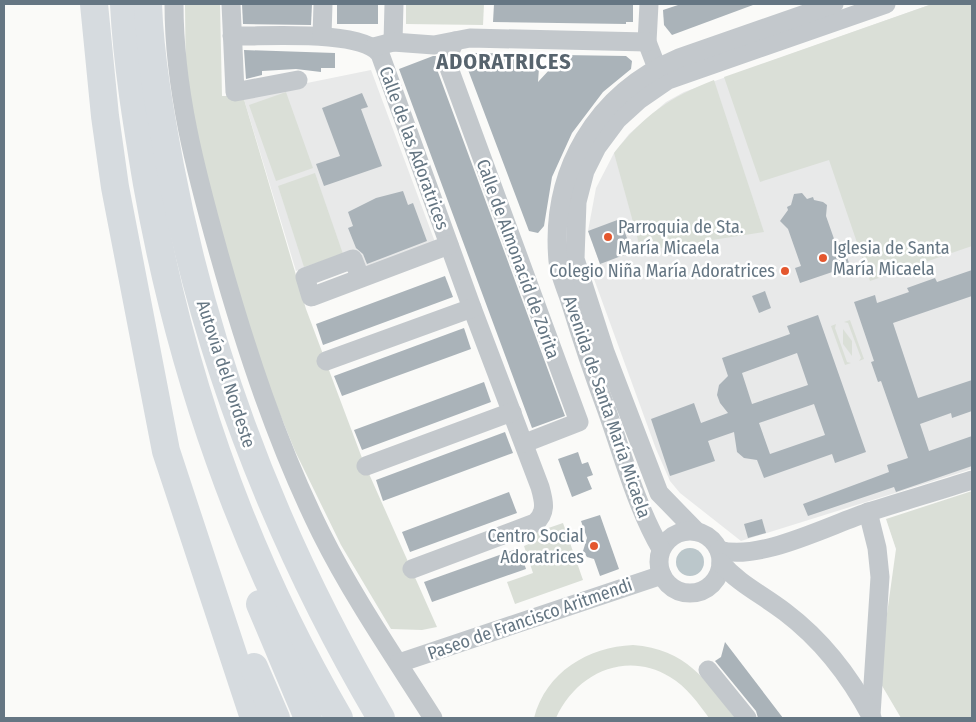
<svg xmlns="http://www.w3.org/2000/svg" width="976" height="722" font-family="'Fira Sans Condensed',sans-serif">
  <rect width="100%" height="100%" fill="#fafaf8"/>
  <g fill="#e8e9e9">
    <polygon points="932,4 972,4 972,469 741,541 680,493 670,481 656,449 594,279 600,264 588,231 596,188 614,153 629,134 666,102 684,92"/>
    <polygon points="371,70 435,242 362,269 355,252 296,271 243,96"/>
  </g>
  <g fill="#dadfd7">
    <polygon points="185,4 220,4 222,96 243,96 306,309 362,458 437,627 422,630 391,629 341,545 295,451 251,343 198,154 186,94"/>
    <polygon points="406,4 484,4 483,25 406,24"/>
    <polygon points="932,4 972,4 972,246 870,281 829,160 760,182 724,77"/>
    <path d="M714 80 764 232 641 251 614 153C644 115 670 97 714 80Z"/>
    <polygon points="286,92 313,168 276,181 249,105"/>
    <polygon points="315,173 343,254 304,267 278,186"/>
    <polygon points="850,320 864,359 859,361 861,358 848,323 844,322"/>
    <polygon points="836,324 835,328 847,362 851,363 845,365 831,326"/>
    <polygon points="843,329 852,341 852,356 843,344"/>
    <polygon points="972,491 972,718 901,718 881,684 886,621 896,549 886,519"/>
    <polygon points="563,523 583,580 515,604 507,582 533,573 524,546 531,543 528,535"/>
    <path d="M633 645C686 649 706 680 735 718H709C698 703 687 687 670 677 625 650 576 674 556 718H534C546 672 588 647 633 645Z"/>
  </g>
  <circle fill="#bbc7cb" cx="690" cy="562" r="14"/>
  <g fill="#aab3b9" fill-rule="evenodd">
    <polygon points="242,4 312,4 311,25 243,24"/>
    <rect x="337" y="4" width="41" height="20"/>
    <polygon points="494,4 633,4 633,22 626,22 626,24 493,22"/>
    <polygon points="681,4 753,4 753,5 672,35 664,25 663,10"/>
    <polygon points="244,50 335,53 335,68 321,68 321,72 296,69 262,71 262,75 246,79"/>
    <polygon points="472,53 540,54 538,82 563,55 626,56 632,61 631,69 603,92 572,133 552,177 544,226 538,233 529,231 467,67 467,58"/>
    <polygon points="433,56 436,56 435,64 565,416 532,428 399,69"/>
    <polygon points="362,93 368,107 361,109 382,166 324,186 316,164 340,156 322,108"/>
    <polygon points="403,191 408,205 413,203 427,241 367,264 363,254 356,248 348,228 353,226 348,212 376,198"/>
    <polygon points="802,193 807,199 813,197 814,200 823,202 827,205 826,216 839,253 845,251 850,266 800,283 795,268 801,266 788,229 780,221 788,210 787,207 791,205 794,194"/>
    <polygon points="620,219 632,252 600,264 588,231"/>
    <polygon points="972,270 972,296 893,323 918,398 972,380 972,411 952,418 951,413 920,424 929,451 972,436 972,466 896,492 894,487 808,516 803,504 889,472 887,465 908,458 881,381 878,382 871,362 874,361 854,302 875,295 877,303 909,292 907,288 935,278 937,282"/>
    <polygon points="445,276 453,297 323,345 316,324"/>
    <polygon points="765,291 771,308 759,313 752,296"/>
    <path d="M818 315 866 452 835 463 832 454 764 478 757 460 744 458 737 452 734 432 708 441 715 461 670 476 651 419 694 403 701 423 728 413 720 403 717 395 719 385 728 376 722 358 790 334 787 326ZM797 353 808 385 752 404 742 373ZM814 404 825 435 770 454 759 423Z"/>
    <polygon points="464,328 471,349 342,396 334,376"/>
    <polygon points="484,382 491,402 362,450 354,430"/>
    <polygon points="505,432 513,453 383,501 376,480"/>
    <polygon points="578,452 582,464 588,462 593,475 587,477 592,489 572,497 558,459"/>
    <polygon points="509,492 517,513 410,552 402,532"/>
    <polygon points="600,515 619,569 600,576 594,559 587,557 583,551 587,538 581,521"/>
    <polygon points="762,519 766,533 748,538 744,524"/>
    <polygon points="519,548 526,569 432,602 424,582"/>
    <polygon points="725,642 783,718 758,718 756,711 715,661 721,657"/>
  </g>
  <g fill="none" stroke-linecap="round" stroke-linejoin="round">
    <g stroke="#c3c8cc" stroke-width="19">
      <path d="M174 4C174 90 196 172 219 254 246 350 277 444 321 533 353 597 395 658 433 718"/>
      <polyline points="231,4 235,92 298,80"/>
      <polyline points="649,4 647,42 657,68"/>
      <path d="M232 36C264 37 361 29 380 54L472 308 540 487C544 501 547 513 535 523L412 569"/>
      <polyline points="322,36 323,4"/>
      <polyline points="455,41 446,60 579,422 525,443"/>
      <polyline points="393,42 394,4"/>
      <polyline points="374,47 393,42 434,45 470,38 647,42"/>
      <polyline points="360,277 353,259 305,277 311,297 449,245"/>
      <polyline points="326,361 472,308"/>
      <polyline points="366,466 512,412"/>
      <polyline points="868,512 877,548 880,577 871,715"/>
      <polyline points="696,531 659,493 605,352 575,259 577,202 585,171 597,147 617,120 639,100 668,80 886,4"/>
      <circle cx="690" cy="562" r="31"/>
      <path d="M661 549C636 506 623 455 606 408 593 373 581 337 570 301 566 288 559 274 558 261 550 171 596 93 679 58L834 4"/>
      <path d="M719 550C759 562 829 525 869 512 903 501 938 491 972 480"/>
      <path d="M721 563C739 584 763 595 785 612 822 640 851 678 872 718"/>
      <polyline points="399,663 662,575"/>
      <polyline points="708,670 747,718"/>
    </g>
    <g stroke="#d6dbdf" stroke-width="28">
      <polyline points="94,4 105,116 115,187 166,451 254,718"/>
      <path d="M124 4C127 64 137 124 147 184 180 371 243 554 339 718"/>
      <path d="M148 4C150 58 160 113 170 166 207 361 280 547 381 718"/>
      <polyline points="260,604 308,718"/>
      <polyline points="254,667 276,718"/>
    </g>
  </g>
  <g fill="#e4572e" stroke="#fff" stroke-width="2">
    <circle cx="608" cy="237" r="5"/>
    <circle cx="823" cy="258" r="5"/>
    <circle cx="785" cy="271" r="5"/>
    <circle cx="594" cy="546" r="5"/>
  </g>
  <g text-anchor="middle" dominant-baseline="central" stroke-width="5" stroke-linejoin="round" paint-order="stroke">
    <g font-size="18" fill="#657683" stroke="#fff">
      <text transform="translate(414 148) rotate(70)">Calle de las Adoratrices</text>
      <text transform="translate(518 259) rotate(70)">Calle de Almonacid de Zorita</text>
      <text transform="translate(226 374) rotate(72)">Autovía del Nordeste</text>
      <text transform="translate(607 407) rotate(71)">Avenida de Santa María Micaela</text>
      <text transform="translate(530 619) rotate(-19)">Paseo de Francisco Aritmendi</text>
    </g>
    <g font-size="18" fill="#657683" stroke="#fff" text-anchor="start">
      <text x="618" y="227">Parroquia de Sta.<tspan x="618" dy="21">María Micaela</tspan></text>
      <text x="833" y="248">Iglesia de Santa<tspan x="833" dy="21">María Micaela</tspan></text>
      <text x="775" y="271" text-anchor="end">Colegio Niña María Adoratrices</text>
      <text x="584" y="536" text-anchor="end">Centro Social<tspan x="584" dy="21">Adoratrices</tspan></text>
    </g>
    <g font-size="22" font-weight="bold" letter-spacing="1" fill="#57646e" stroke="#fff">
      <text x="504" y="61">ADORATRICES</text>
    </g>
  </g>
  <rect width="976" height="722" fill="none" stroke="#657683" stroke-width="10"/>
</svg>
